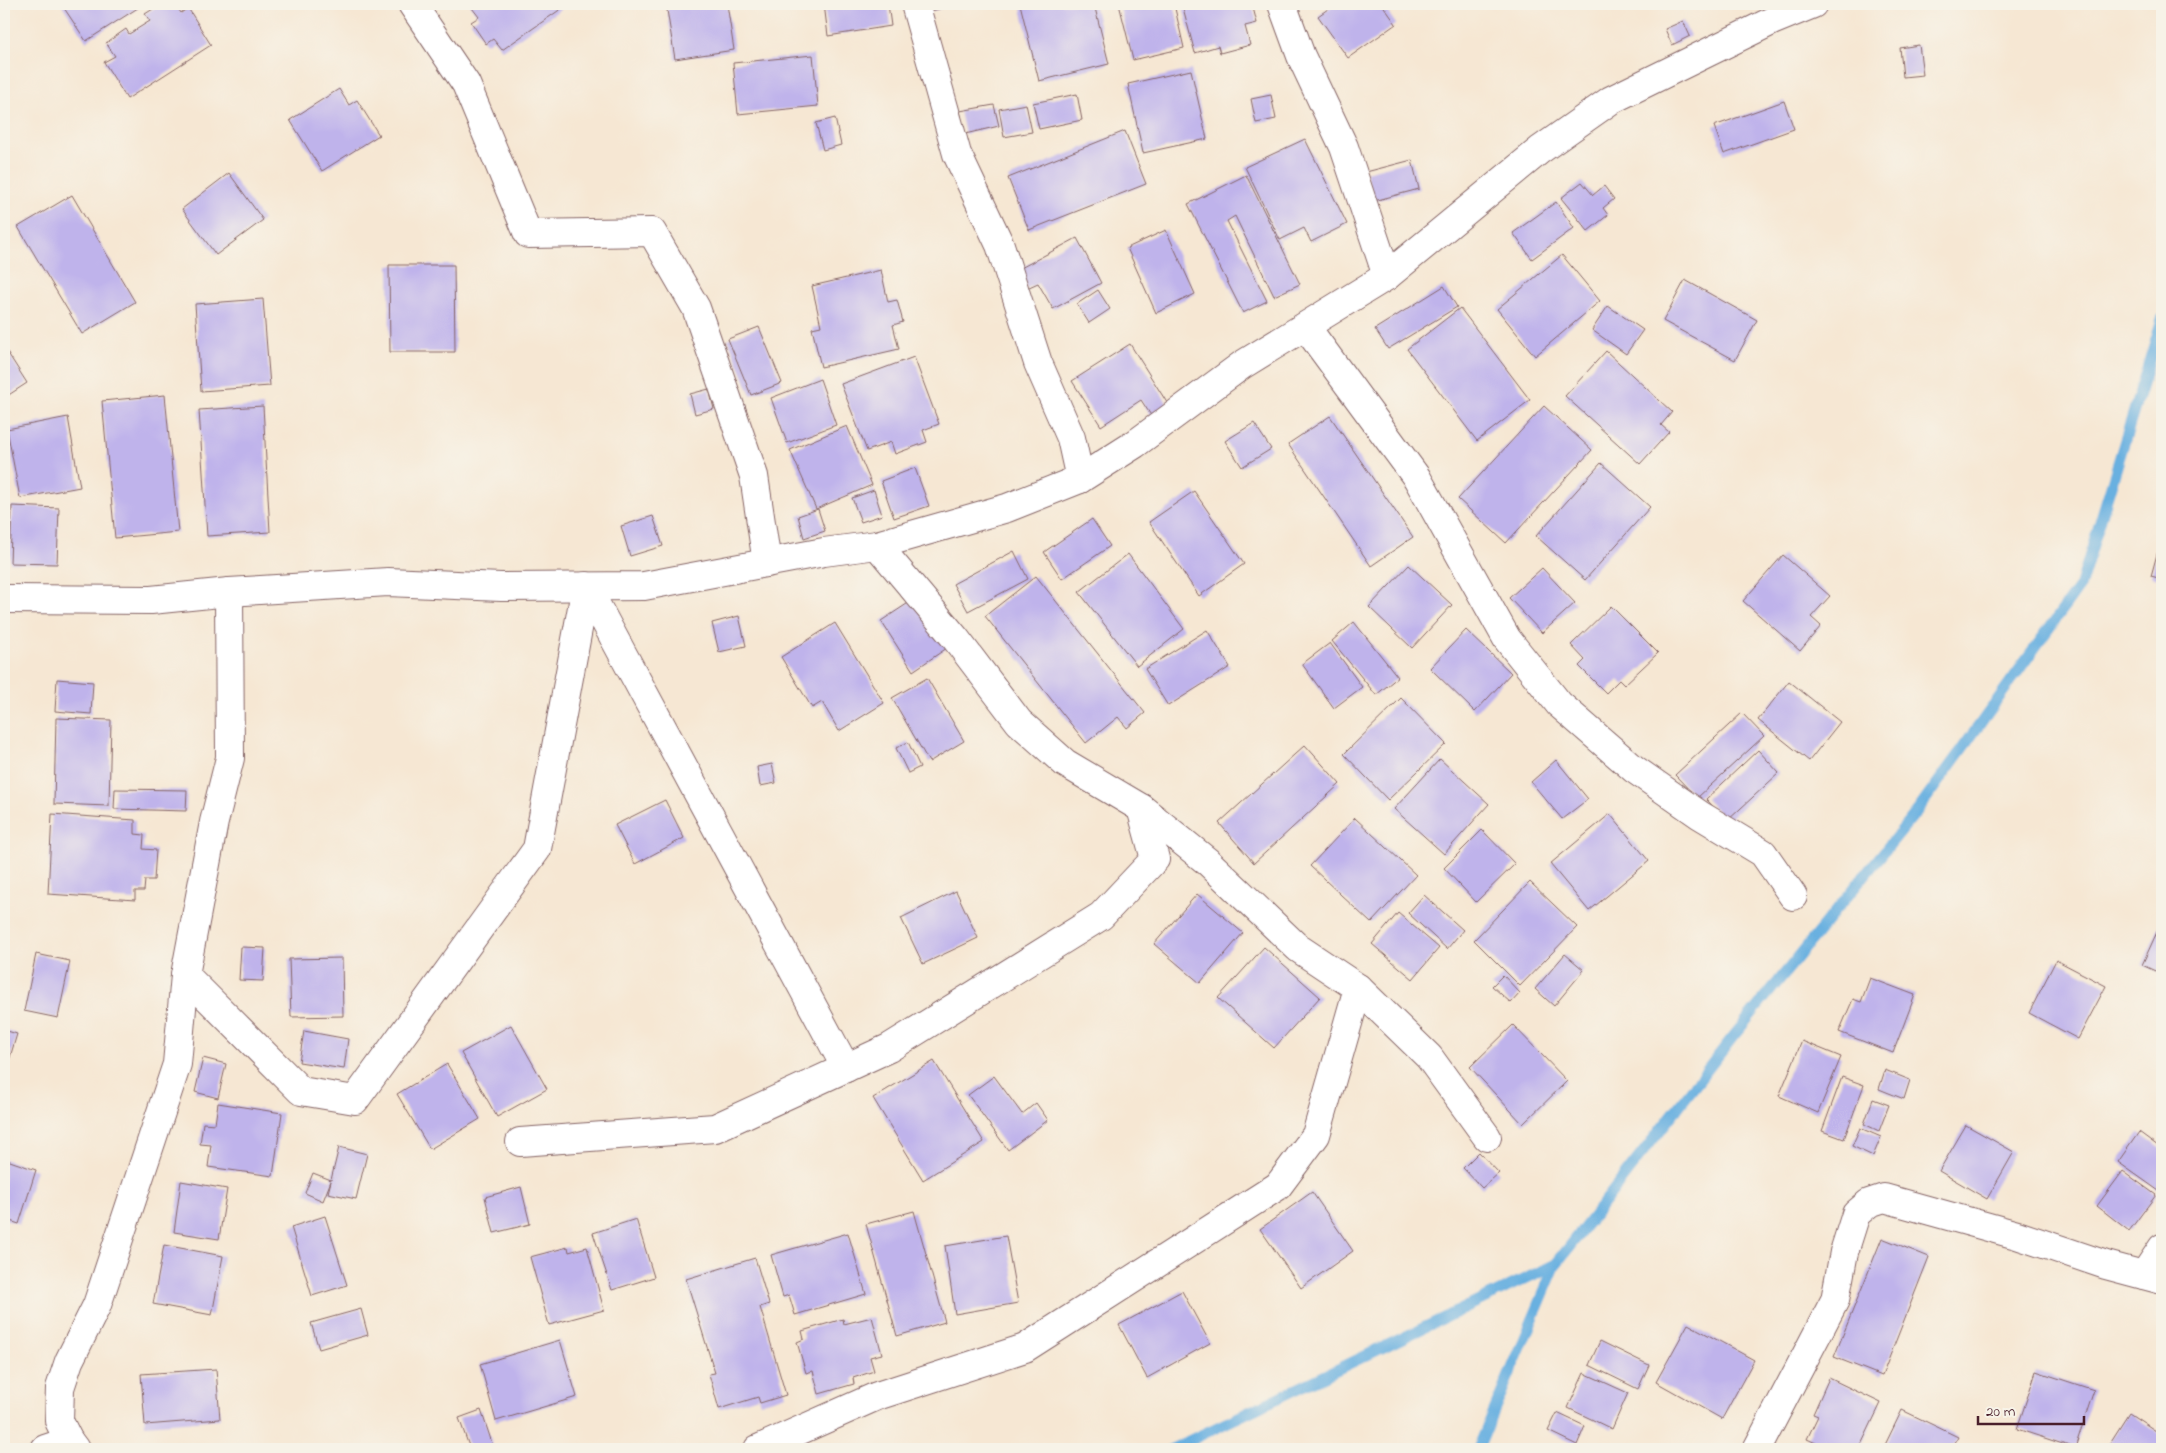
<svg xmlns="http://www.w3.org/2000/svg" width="2166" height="1453" font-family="'Indie Flower',sans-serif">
  <rect width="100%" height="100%" fill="#f7f3e8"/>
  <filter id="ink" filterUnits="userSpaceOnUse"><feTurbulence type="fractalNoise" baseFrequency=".02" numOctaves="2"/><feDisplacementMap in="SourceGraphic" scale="10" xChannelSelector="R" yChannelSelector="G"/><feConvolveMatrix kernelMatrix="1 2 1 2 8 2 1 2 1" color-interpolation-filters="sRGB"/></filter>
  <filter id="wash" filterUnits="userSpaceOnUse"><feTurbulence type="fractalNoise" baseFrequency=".0096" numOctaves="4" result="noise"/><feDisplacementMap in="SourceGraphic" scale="20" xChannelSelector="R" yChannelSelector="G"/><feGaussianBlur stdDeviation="1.12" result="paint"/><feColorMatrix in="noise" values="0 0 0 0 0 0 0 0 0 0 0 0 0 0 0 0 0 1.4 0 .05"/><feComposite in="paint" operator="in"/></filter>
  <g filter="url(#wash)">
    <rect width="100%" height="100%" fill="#f6e7d3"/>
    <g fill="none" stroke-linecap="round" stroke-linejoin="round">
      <g stroke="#69b0e0" stroke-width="11">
        <polyline points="1172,1449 1556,1264"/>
        <polyline points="1478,1449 1556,1264 1732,1038 1918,810 2081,584 2162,319"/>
      </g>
    </g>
    <g id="blocks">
      <g fill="#bfb3eb">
        <polygon points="64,4 144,4 86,41 62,5"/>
        <polygon points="161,4 175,4 181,13 188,8 211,45 127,99 104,62 115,56 106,43 126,29 129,34 150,21 145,14"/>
        <polygon points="469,4 568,4 502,50 493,39 486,44 471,22 479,17"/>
        <polygon points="666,4 727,4 734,50 675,59"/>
        <polygon points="824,4 888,4 891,26 828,36"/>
        <polygon points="929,4 958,4 931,11"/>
        <polygon points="1020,4 1094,4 1109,64 1039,81"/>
        <polygon points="1119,4 1174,4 1184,48 1133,60"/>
        <polygon points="1182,4 1252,4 1257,23 1245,26 1250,45 1220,53 1218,46 1195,53"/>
        <polygon points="1335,4 1382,4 1396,24 1348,58 1318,16"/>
        <polygon points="1683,21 1690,36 1672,45 1665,29"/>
        <polygon points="1919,45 1923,75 1903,77 1900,48"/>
        <polygon points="813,55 818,106 738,114 733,63"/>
        <polygon points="1191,70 1207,139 1143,153 1128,84"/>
        <polygon points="339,89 349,105 357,100 379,135 322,171 290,120"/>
        <polygon points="1077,94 1082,120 1039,129 1033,103"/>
        <polygon points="1271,95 1276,119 1256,123 1251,99"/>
        <polygon points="1784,101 1794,129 1724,154 1714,126"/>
        <polygon points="1026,104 1032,132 1004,137 999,109"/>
        <polygon points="994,105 999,126 965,134 960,111"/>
        <polygon points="835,118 841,145 823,150 816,123"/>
        <polygon points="1125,131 1146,184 1029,230 1008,178"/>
        <polygon points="1305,139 1347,224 1311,242 1304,228 1280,240 1245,167"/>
        <polygon points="1412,160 1419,189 1374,201 1366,172"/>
        <polygon points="229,173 263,220 216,255 182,209"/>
        <polygon points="1246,175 1300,284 1274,296 1235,216 1227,221 1267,301 1243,313 1188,204"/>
        <polygon points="1582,182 1593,195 1604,186 1614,199 1603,208 1608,215 1588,231 1561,198"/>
        <polygon points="72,195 135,302 82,334 18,227"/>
        <polygon points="1556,202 1574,228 1532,259 1513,233"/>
        <polygon points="1166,230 1195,294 1156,313 1127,248"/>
        <polygon points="1077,238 1101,283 1053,309 1038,283 1027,288 1017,270"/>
        <polygon points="1562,255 1600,301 1535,356 1497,309"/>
        <polygon points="389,265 454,265 455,352 390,352"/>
        <polygon points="881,270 888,302 897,300 903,322 893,325 899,349 821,367 812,328 821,326 812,286"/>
        <polygon points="1685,280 1757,320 1735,360 1663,321"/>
        <polygon points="1444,286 1457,307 1388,349 1375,329"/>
        <polygon points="1098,290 1110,309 1089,323 1077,304"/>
        <polygon points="263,299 270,386 201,391 195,304"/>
        <polygon points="1608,306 1643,330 1626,354 1592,330"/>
        <polygon points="1460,308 1530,400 1477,441 1407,349"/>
        <polygon points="759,327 782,383 751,395 728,339"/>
        <polygon points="1130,344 1171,409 1154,420 1141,400 1101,426 1072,381"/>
        <polygon points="4,347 27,383 4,398"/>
        <polygon points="1606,351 1672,412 1661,425 1669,432 1640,464 1565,396"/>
        <polygon points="914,357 939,424 923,430 927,442 895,454 891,442 867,451 841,384"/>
        <polygon points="820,379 836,425 787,443 771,398"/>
        <polygon points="709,389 714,409 695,414 690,394"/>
        <polygon points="165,395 178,532 115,538 102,401"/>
        <polygon points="263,406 270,532 207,536 199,410"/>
        <polygon points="1544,406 1592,450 1506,543 1458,499"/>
        <polygon points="1330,416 1413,537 1371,566 1288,444"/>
        <polygon points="68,417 80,487 20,498 7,429"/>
        <polygon points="1254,423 1271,449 1242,467 1225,441"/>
        <polygon points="847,426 872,485 816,509 790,450"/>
        <polygon points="1601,463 1650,507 1585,580 1536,536"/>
        <polygon points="915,468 929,506 894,518 881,481"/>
        <polygon points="874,490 882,515 861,522 852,498"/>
        <polygon points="1194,491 1244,564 1199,596 1149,522"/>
        <polygon points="12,506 59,508 57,564 10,563"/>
        <polygon points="818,509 825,531 804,538 798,516"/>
        <polygon points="653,516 663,546 630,556 621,526"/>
        <polygon points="1092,519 1110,546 1062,579 1044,552"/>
        <polygon points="2162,536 2162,579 2151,576"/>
        <polygon points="1014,551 1028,579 968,611 953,584"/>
        <polygon points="1128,554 1184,629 1137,666 1079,592"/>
        <polygon points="1783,555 1830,596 1811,617 1821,626 1800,651 1743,601"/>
        <polygon points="1409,565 1452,605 1412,648 1369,607"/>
        <polygon points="1542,568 1575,603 1542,633 1509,598"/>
        <polygon points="1036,576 1145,713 1127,728 1118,717 1086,743 985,616"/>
        <polygon points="919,596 950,646 913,671 881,621"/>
        <polygon points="1611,606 1658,653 1624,685 1619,680 1606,693 1579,666 1585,660 1571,645"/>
        <polygon points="739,616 746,646 719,652 712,623"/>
        <polygon points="1354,622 1398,677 1376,695 1332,641"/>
        <polygon points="835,623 884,703 839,731 822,702 812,708 781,657"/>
        <polygon points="1207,630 1230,667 1168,706 1145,669"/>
        <polygon points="1466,630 1511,673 1475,712 1430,668"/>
        <polygon points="1330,643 1362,687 1334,708 1302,664"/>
        <polygon points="927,678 964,741 929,762 892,698"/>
        <polygon points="57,679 93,682 91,714 55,711"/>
        <polygon points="1789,681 1840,722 1809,761 1758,720"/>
        <polygon points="1401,698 1446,744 1388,800 1344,754"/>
        <polygon points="1742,713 1764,736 1697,798 1675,775"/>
        <polygon points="56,718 111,720 109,806 54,804"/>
        <polygon points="908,742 920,767 908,773 896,748"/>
        <polygon points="1305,745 1340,784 1254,863 1219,823"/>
        <polygon points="1758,750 1779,773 1727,821 1706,799"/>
        <polygon points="1440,759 1489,804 1444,854 1394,809"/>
        <polygon points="1556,760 1588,799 1562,819 1531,782"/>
        <polygon points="772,764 776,783 760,786 757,767"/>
        <polygon points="115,789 187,790 186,811 114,809"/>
        <polygon points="665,800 684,838 635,864 615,825"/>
        <polygon points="52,814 135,820 135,834 144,835 143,849 156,850 154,880 145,880 144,891 135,891 135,900 48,894"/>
        <polygon points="1610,814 1649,861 1589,911 1550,864"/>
        <polygon points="1355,818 1416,875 1371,923 1310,866"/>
        <polygon points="1482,830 1515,864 1476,902 1444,868"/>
        <polygon points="1530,882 1577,927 1520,986 1474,940"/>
        <polygon points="956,891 978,938 923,964 901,918"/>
        <polygon points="1197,894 1243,933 1200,983 1154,944"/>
        <polygon points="1424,895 1463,930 1447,949 1408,913"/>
        <polygon points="1398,913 1439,948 1413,979 1372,944"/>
        <polygon points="2162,921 2162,974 2142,965"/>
        <polygon points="241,947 265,948 263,981 239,980"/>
        <polygon points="1264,947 1320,997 1274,1048 1218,998"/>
        <polygon points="36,954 70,961 58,1018 24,1011"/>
        <polygon points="1565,954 1584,970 1554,1006 1535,989"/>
        <polygon points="342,958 343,1016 291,1017 289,959"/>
        <polygon points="2056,960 2106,986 2078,1039 2029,1013"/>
        <polygon points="1503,975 1520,993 1511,1003 1492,986"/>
        <polygon points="1870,978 1915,995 1893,1053 1839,1032 1853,999 1861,1002"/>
        <polygon points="511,1025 547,1089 497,1117 461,1053"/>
        <polygon points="1513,1025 1567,1081 1523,1124 1470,1067"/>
        <polygon points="4,1030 17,1034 4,1077"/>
        <polygon points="304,1031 348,1039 344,1069 299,1062"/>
        <polygon points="1802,1041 1841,1057 1818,1113 1779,1096"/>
        <polygon points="203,1058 226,1064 218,1098 195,1092"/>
        <polygon points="934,1061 984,1142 923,1180 873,1098"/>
        <polygon points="447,1064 480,1119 430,1149 397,1094"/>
        <polygon points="1885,1070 1910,1080 1904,1099 1879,1089"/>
        <polygon points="994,1076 1022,1114 1036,1103 1048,1120 1008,1150 968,1095"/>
        <polygon points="1842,1077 1864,1085 1844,1139 1822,1131"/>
        <polygon points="1873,1099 1889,1105 1879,1131 1864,1124"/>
        <polygon points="218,1103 282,1113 273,1176 208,1167 211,1145 200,1144 203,1123 215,1124"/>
        <polygon points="1966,1125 2014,1152 1987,1199 1939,1171"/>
        <polygon points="1860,1128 1881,1137 1873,1156 1852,1146"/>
        <polygon points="2139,1132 2162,1149 2162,1186 2159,1191 2118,1162"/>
        <polygon points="339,1147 367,1154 356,1199 328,1193 331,1181 323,1201 305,1193 313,1173 331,1180"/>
        <polygon points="1479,1152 1499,1173 1482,1188 1463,1168"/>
        <polygon points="4,1159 36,1170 19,1224 4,1219"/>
        <polygon points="2123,1171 2156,1195 2129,1231 2097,1206"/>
        <polygon points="181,1181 227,1189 219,1239 174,1232"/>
        <polygon points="521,1187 530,1224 494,1233 485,1197"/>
        <polygon points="1312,1192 1353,1251 1301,1288 1260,1229"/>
        <polygon points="914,1211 945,1322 897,1336 866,1224"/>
        <polygon points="325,1216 347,1285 312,1296 291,1227"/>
        <polygon points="636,1219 654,1277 612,1290 593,1233"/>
        <polygon points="848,1233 866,1294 795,1315 789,1295 783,1297 771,1255"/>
        <polygon points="1006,1236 1018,1303 955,1314 945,1246"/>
        <polygon points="1882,1238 1929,1257 1882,1376 1834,1357"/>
        <polygon points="164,1245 223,1256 212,1315 153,1304"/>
        <polygon points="568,1247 569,1252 587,1247 604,1310 549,1325 530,1257"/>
        <polygon points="755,1258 769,1304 760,1307 786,1395 760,1403 758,1397 719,1409 709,1374 715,1373 686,1279"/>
        <polygon points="1182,1291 1210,1343 1147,1378 1119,1325"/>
        <polygon points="361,1309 368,1335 319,1349 311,1323"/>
        <polygon points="872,1317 882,1354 870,1357 874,1371 853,1378 854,1384 819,1394 813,1371 806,1373 797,1342 804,1339 802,1331 843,1319 844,1324"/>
        <polygon points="1688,1324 1754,1360 1722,1419 1656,1382"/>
        <polygon points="560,1340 577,1397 496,1421 480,1364"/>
        <polygon points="1600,1341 1649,1365 1638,1389 1589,1365"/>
        <polygon points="216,1369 220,1419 145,1425 141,1374"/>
        <polygon points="2036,1371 2094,1390 2075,1448 2017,1429"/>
        <polygon points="1584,1373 1628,1393 1612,1429 1568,1408"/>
        <polygon points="1829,1378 1881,1403 1859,1449 1829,1449 1807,1439 1818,1416 1813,1414"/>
        <polygon points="481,1410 494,1449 470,1449 459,1418"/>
        <polygon points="1902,1410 1958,1437 1952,1449 1883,1449"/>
        <polygon points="1557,1413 1585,1426 1577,1445 1548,1431"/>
        <polygon points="2129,1413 2162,1435 2162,1449 2106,1449"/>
      </g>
    </g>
  </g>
  <g filter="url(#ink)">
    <use href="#blocks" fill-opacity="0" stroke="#866566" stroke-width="1"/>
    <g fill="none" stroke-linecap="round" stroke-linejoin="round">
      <g stroke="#866566" stroke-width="30">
        <g id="minor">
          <polyline points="412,4 466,84 528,234 652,232 696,308 754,476 767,563"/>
          <polyline points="915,4 957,154 1000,245 1038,363 1071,438 1080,479"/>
          <polyline points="1282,4 1301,56 1344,147 1387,276"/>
          <polyline points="1306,327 1417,478 1507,639 1559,704 1634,769 1700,815 1763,853 1793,896"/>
          <polyline points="877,545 956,639 1019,722 1065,763 1141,808 1208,862 1298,948 1358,988 1429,1057 1487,1137"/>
          <polyline points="4,599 151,600 229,592 388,582 501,587 644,586 824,552 877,545 1007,508 1080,479 1135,444 1242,365 1387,276 1540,150 1611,100 1774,20 1813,4"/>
          <polyline points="185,975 301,1091 355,1100 537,849 586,586 846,1068"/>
          <polyline points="520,1142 715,1128 889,1048 1101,916 1155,859 1141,808"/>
          <polyline points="2144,1275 2162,1248"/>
          <polyline points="45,1449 69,1441"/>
          <polyline points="75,1449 69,1441 59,1421 60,1388 69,1361 97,1305 177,1064 185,975 214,822 230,758 229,592"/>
          <polyline points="758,1449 877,1396 1025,1348 1278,1186 1316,1135 1358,988"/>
          <polyline points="1757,1449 1835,1300 1844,1252 1856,1214 1869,1203 1884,1198 2017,1235 2106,1265 2162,1280"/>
        </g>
      </g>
      <use href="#minor" stroke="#fff" stroke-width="28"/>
    </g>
  </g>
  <rect width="2166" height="1453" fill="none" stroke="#f7f3e8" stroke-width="20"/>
  <path d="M1978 1416v8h106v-8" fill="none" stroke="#4a1f2b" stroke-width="2.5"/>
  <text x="1986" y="1416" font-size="15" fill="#4a1f2b" stroke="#f7f3e8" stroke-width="4" paint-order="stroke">20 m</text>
</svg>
